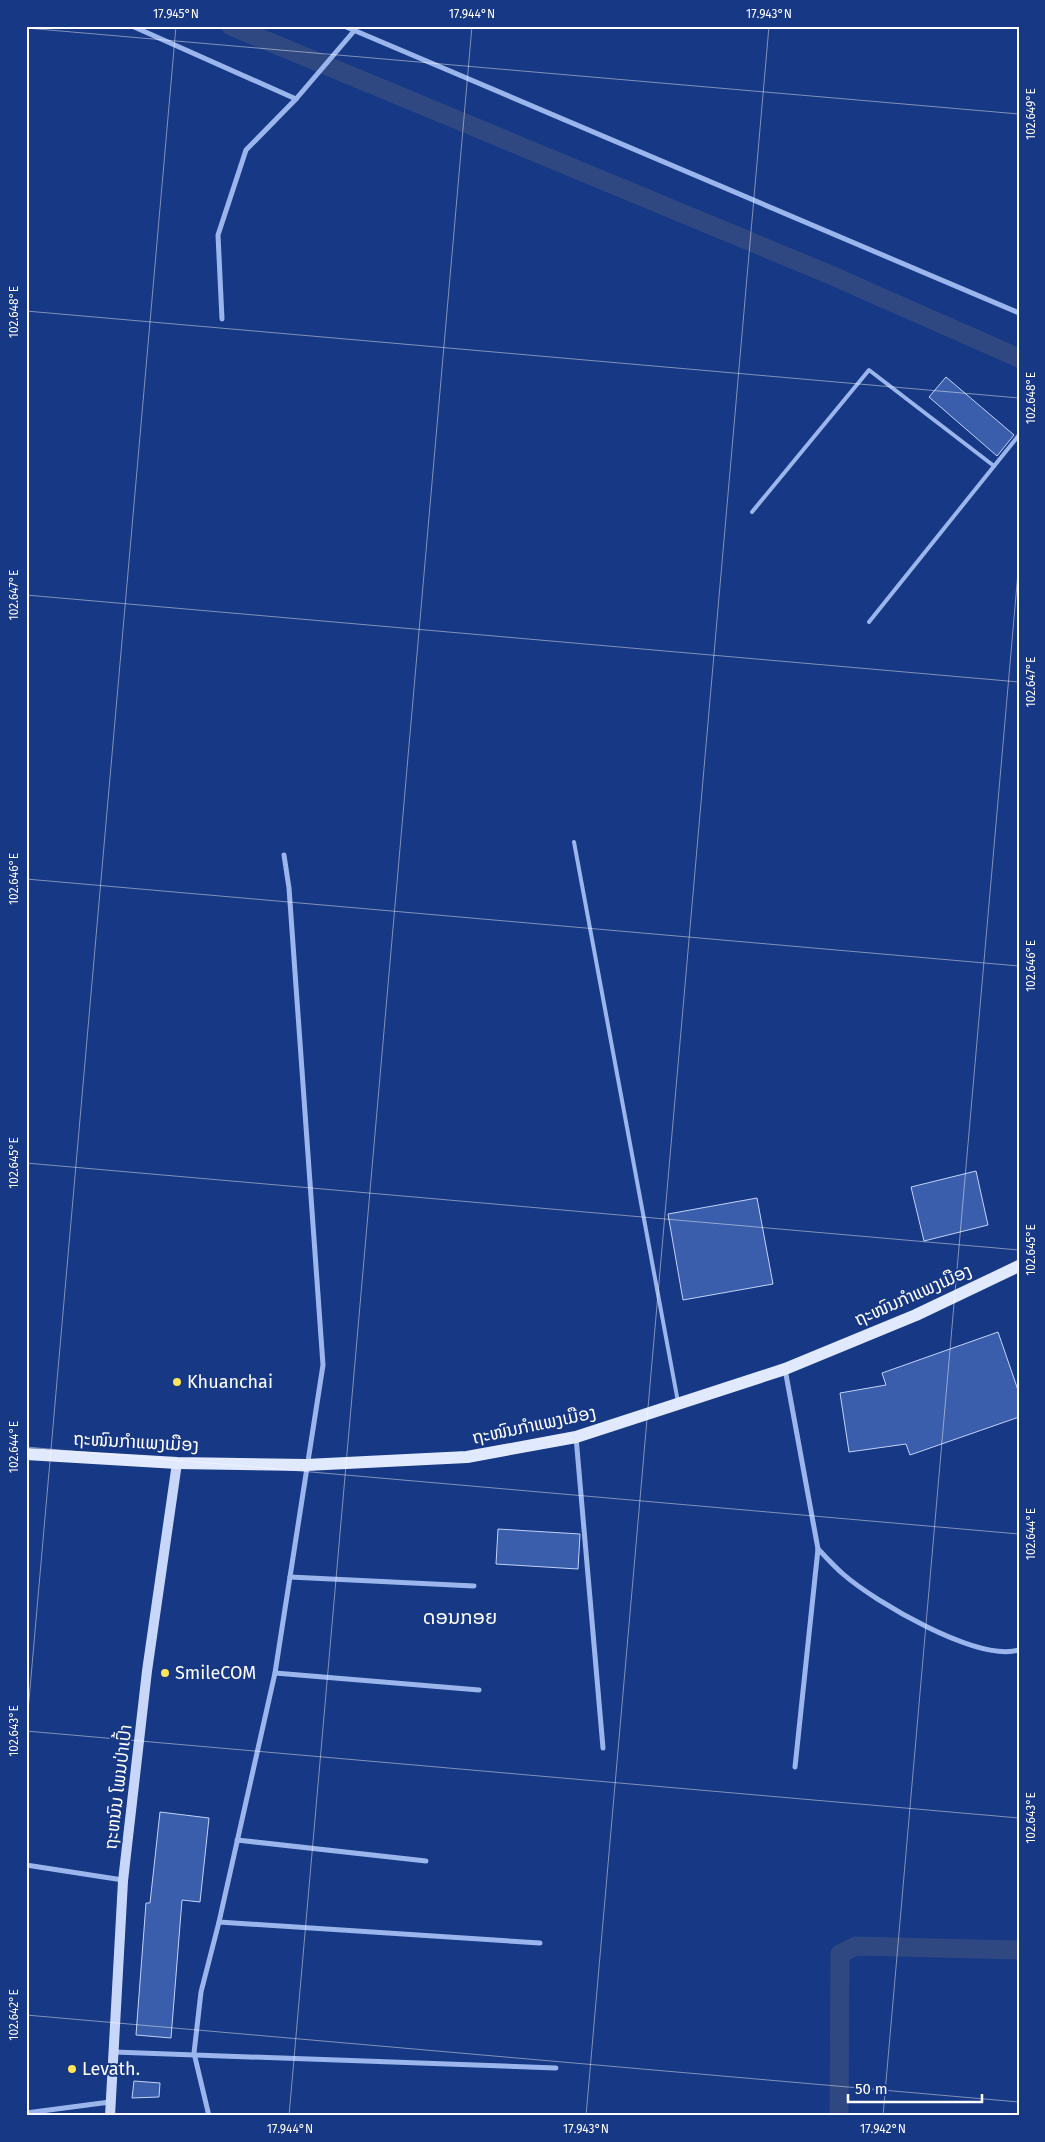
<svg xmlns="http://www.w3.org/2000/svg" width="1045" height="2142" font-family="'Fira Sans','Noto Sans Lao',sans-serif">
  <rect width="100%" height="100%" fill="#173884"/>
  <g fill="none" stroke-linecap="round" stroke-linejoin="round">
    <g stroke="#2f4882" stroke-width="19">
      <polyline points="231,26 826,273 1019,358"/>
      <polyline points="839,2116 840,1954 856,1946 1019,1950"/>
    </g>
  </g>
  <g fill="#3b5eac" stroke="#c0d3fa">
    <polygon points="946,377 1014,435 997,456 929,397"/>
    <polygon points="976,1171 988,1225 924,1241 911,1187"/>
    <polygon points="757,1198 773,1284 683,1300 668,1214"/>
    <polygon points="998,1332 1019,1393 1019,1417 910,1455 906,1444 849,1452 840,1393 886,1385 882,1373"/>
    <polygon points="498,1529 580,1534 578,1569 496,1564"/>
    <polygon points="160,1812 209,1818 200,1902 182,1900 171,2038 136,2035 146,1903 150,1903"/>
    <polygon points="134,2081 160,2083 159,2097 132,2098"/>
  </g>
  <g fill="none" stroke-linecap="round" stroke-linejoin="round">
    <g stroke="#9bb5ed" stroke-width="4">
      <polyline points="752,512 869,370 994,466"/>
      <polyline points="869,622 1019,435"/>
      <polyline points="574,842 678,1402"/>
    </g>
    <g stroke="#9bb5ed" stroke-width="5">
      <polyline points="132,26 296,99 354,31"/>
      <polyline points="344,26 1019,313"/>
      <polyline points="222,319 218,235 246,150 296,99"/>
      <polyline points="785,1369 818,1549 795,1767"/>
      <polyline points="576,1437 603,1748"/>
      <path d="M818 1549C826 1557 834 1566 843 1574 875 1602 977 1662 1019 1650"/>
      <polyline points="290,1577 474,1586"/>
      <polyline points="275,1673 479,1690"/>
      <polyline points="237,1840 426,1861"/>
      <polyline points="26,1865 123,1880"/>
      <polyline points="219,1922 540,1943"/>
      <polyline points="114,2052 556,2068"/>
      <polyline points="26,2113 110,2102"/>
      <polyline points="209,2116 194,2053 201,1992 219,1922 275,1673 323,1365 289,888 284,855"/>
    </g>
    <polyline stroke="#c8d6f9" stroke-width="10" points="110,2116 123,1881 147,1671 177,1463"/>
    <polyline stroke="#e1e9ff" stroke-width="12" points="26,1454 177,1463 306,1465 467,1457 576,1437 785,1369 916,1315 1019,1266"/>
  </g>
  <path fill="none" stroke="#fff" stroke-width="1" stroke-opacity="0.45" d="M26 28 1019 114M26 311 1019 398M26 595 1019 682M26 879 1019 966M26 1163 1019 1250M26 1447 1019 1534M26 1731 1019 1818M26 1734 176 26M26 2015 1019 2102M289 2116 472 26M586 2116 769 26M883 2116 1019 561"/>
  <g fill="#ffe557" stroke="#173884" stroke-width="2">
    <circle cx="177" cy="1382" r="5"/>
    <circle cx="165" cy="1673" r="5"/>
    <circle cx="72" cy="2069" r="5"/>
  </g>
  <g text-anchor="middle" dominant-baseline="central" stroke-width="4" stroke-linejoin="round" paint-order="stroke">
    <g font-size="18" fill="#fff" stroke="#173884">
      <text transform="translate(913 1295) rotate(-24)">ຖະໜົນກຳແພງເມືອງ</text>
      <text transform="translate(534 1425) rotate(-12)">ຖະໜົນກຳແພງເມືອງ</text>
      <text transform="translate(136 1442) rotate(3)">ຖະໜົນກຳແພງເມືອງ</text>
      <text transform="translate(118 1787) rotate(-83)">ຖະຫນົນ ໂພນປ່າເປົ້າ</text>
    </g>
    <g font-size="18" fill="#fff" stroke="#173884" text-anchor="start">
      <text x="187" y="1382">Khuanchai</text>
      <text x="175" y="1673">SmileCOM</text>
      <text x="82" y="2069">Levath.</text>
    </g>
    <g font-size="20" fill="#fff" stroke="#173884">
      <text x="460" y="1617">ດອນກອຍ</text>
    </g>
  </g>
  <rect width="1045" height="2142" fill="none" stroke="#173884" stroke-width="55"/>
  <path d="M848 2094v8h134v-8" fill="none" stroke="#ffffff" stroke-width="2.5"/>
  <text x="855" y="2094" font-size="15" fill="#ffffff" stroke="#173884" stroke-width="4" paint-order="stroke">50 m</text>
  <rect x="28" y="28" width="990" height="2086" fill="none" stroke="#fff" stroke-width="2"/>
  <g font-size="12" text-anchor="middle" fill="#fff">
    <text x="176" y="18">17.945°N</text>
    <text x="472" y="18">17.944°N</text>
    <text x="769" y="18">17.943°N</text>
    <text transform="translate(1031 114) rotate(-90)" y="4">102.649°E</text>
    <text transform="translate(14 312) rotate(-90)" y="4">102.648°E</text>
    <text transform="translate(1031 398) rotate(-90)" y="4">102.648°E</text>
    <text transform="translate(14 595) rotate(-90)" y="4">102.647°E</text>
    <text transform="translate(1031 682) rotate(-90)" y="4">102.647°E</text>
    <text transform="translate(14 879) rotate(-90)" y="4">102.646°E</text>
    <text transform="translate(1031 966) rotate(-90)" y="4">102.646°E</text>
    <text transform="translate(14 1163) rotate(-90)" y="4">102.645°E</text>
    <text transform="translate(1031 1250) rotate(-90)" y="4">102.645°E</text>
    <text transform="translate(14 1447) rotate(-90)" y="4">102.644°E</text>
    <text transform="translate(1031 1534) rotate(-90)" y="4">102.644°E</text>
    <text transform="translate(14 1731) rotate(-90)" y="4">102.643°E</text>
    <text transform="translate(1031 1818) rotate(-90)" y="4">102.643°E</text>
    <text transform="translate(14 2015) rotate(-90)" y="4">102.642°E</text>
    <text x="290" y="2133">17.944°N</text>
    <text x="586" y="2133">17.943°N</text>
    <text x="883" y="2133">17.942°N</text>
  </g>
</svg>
